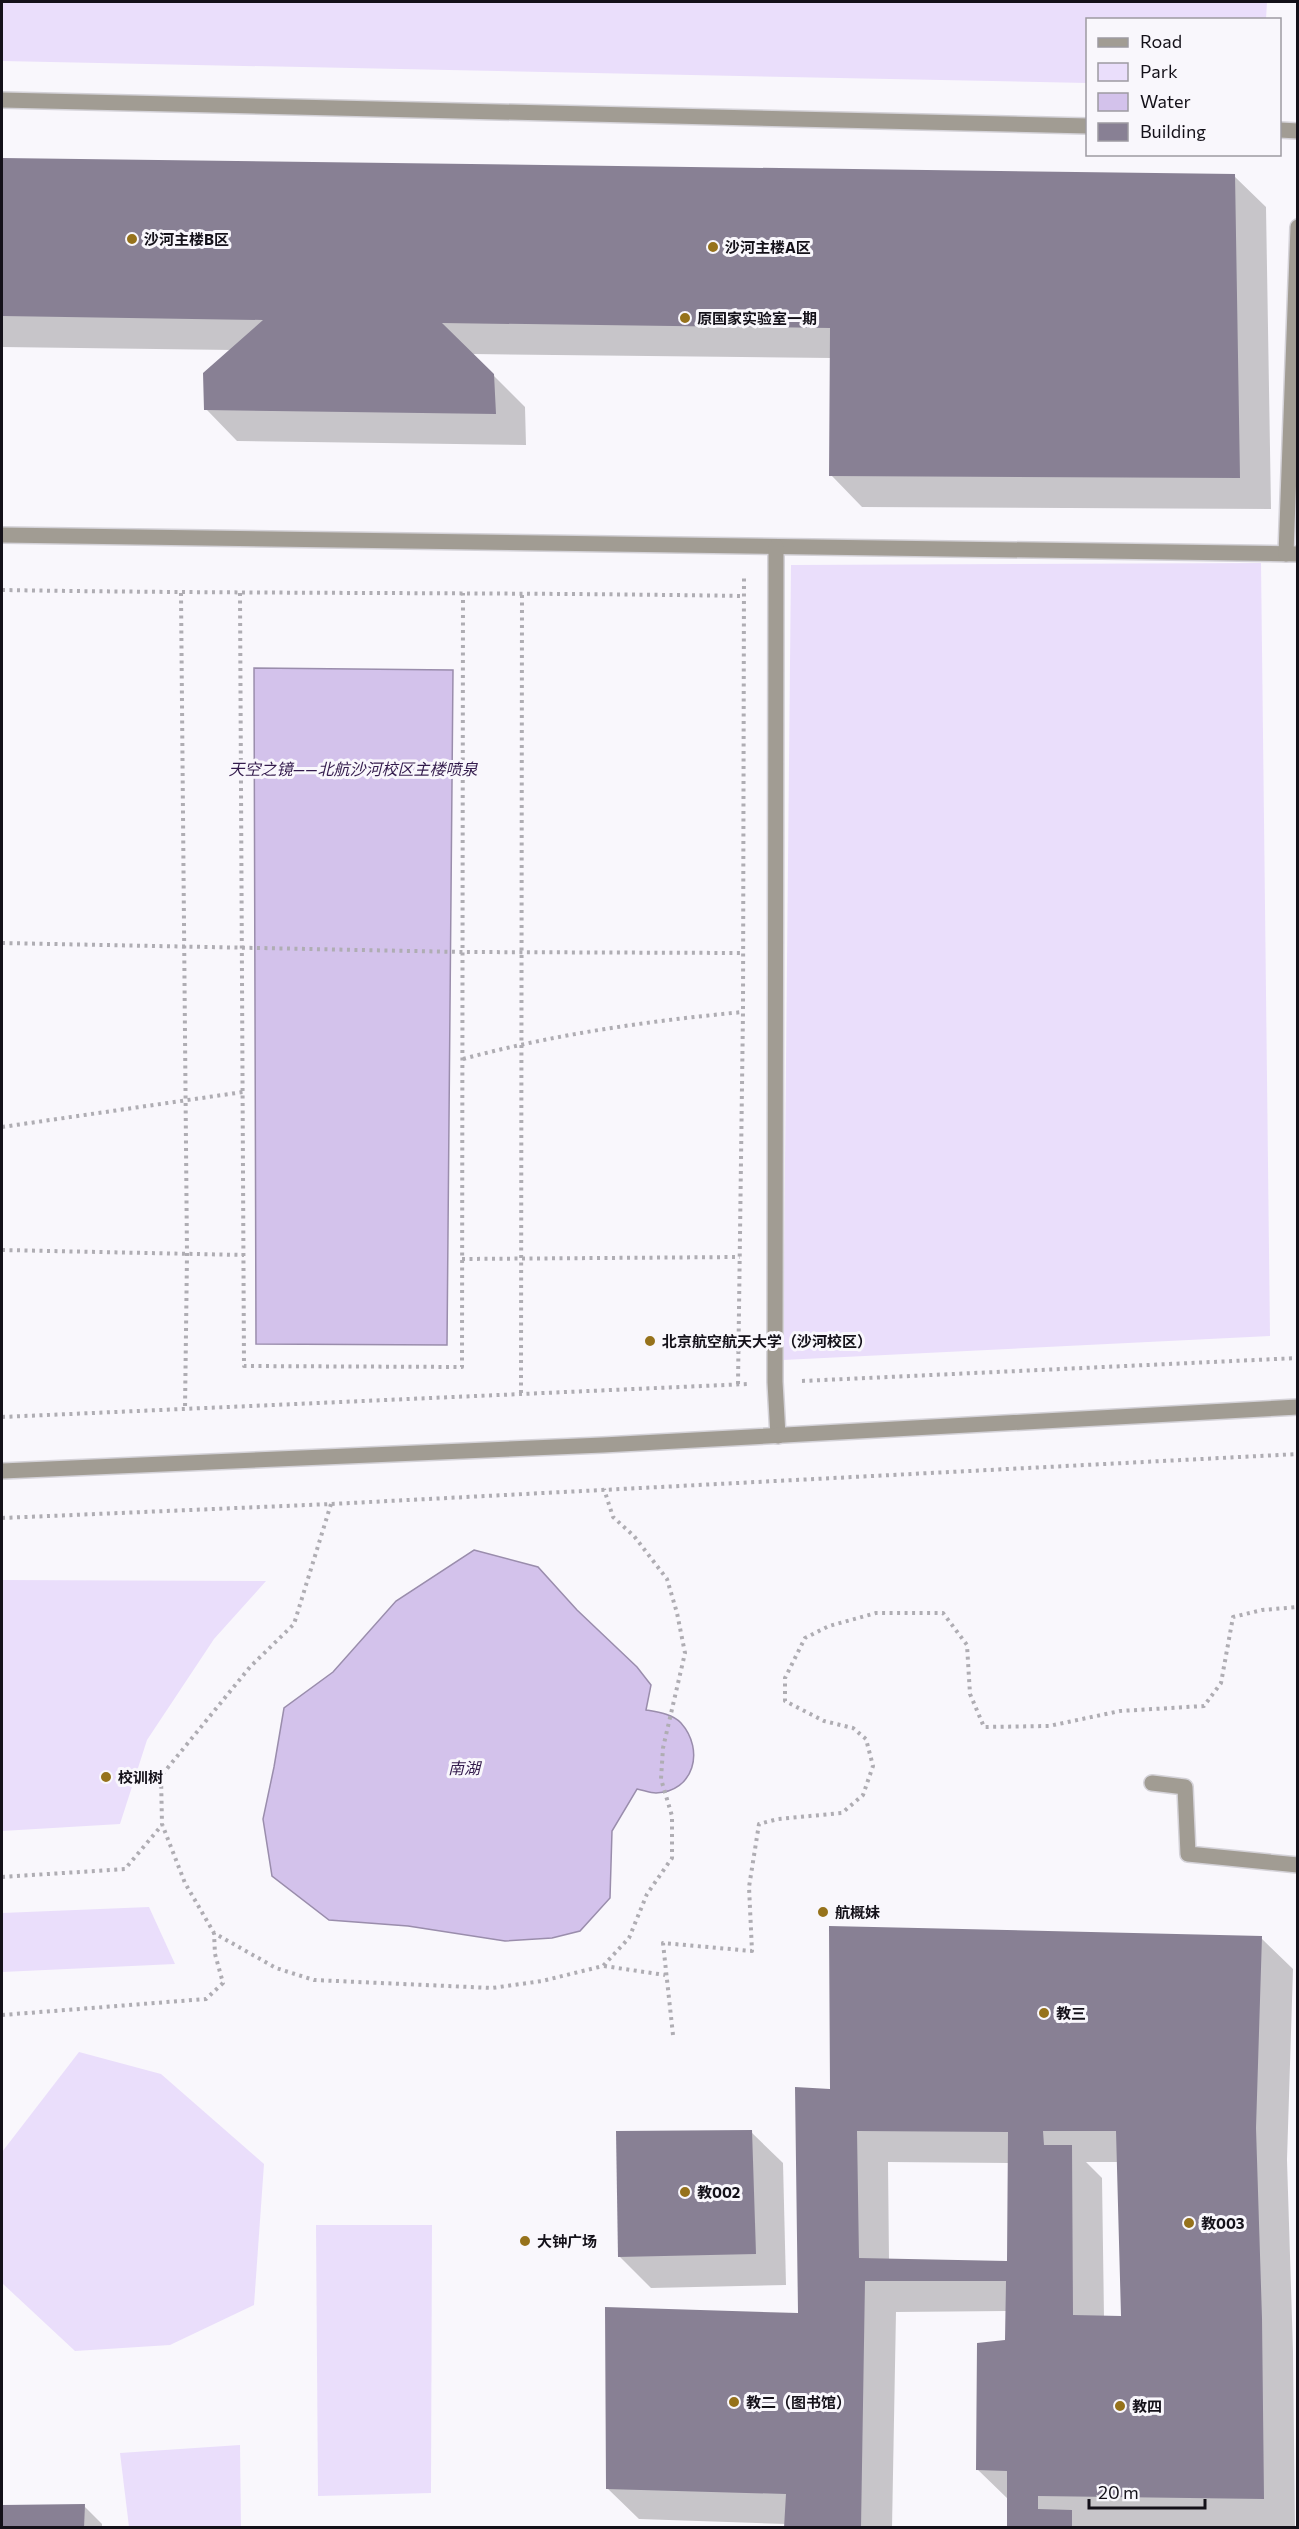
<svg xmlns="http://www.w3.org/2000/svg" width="1299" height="2529" font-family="Commissioner,'Noto Sans SC',sans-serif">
  <rect width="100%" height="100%" fill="#f9f7fc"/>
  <g fill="#eadefb">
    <polygon points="2,2 1267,2 1266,19 1088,20 1087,83 2,61"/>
    <polygon points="1261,563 1270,1336 783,1360 791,565"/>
    <polygon points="2,1580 266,1581 214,1639 147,1740 120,1824 2,1831"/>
    <polygon points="149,1907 175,1964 2,1972 2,1913"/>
    <polygon points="79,2052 161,2074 264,2164 254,2305 170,2345 75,2351 2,2283 2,2152"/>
    <polygon points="316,2225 432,2225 431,2493 318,2496"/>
    <polygon points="240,2445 241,2527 129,2527 120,2453"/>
  </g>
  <g fill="#d3c2eb" stroke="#9a8dac" stroke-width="1.5">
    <polygon points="254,668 453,670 447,1345 256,1344"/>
    <path d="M474 1550 538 1567 577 1610 637 1667 651 1685 646 1710C658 1712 673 1714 681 1723 705 1750 694 1792 656 1793 650 1793 643 1790 637 1789L612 1831 610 1898 580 1931 552 1938 505 1941 408 1926 329 1920 272 1876 263 1819 274 1767 284 1708 333 1672 396 1601Z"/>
  </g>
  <g fill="#0003" fill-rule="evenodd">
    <polygon points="2,160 1234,176 1266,207 1271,509 862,507 831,475 831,358 472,354 525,407 526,445 237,441 206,409 232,350 2,347"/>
    <path d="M1261 1938 1293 1969 1287 2160 1293 2351 1295 2528H1008L1009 2500 977 2469 1006 2342 1007 2311 896 2312 892 2528H786V2524L639 2519 607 2488 799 2315 831 2091ZM888 2162 1009 2163 1008 2263 889 2260ZM1086 2162H1118L1123 2317H1104L1102 2178Z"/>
    <polygon points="751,2132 783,2163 786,2285 651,2288 619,2256"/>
    <polygon points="2,2506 84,2506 102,2524 102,2528 2,2528"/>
  </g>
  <g fill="#888094" fill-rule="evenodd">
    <polygon points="2,158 1235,174 1240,478 829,476 830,328 442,323 494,374 496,414 204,410 203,373 263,320 2,316"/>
    <path d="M829 1926 1262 1936 1256 2128 1262 2318 1264 2499 1038 2496V2509L1072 2510V2528H1007V2471L976 2470 977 2343 1005 2340 1006 2281H865L861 2528H784L786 2494 606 2489 605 2307 798 2313 795 2087 830 2089ZM857 2131 1008 2132 1007 2261 859 2258ZM1043 2131H1116L1121 2316 1073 2315 1072 2145H1044Z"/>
    <polygon points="752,2130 756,2254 618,2257 616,2131"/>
    <polygon points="85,2504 84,2528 2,2528 2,2505"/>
  </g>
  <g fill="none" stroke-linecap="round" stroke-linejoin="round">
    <g stroke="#d4d2d8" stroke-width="18">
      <polyline id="lane" points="1152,1783 1185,1787 1188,1854 1298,1865"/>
    </g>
    <g stroke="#d4d2d8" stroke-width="18">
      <g id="street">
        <polyline points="2,100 1088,126"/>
        <polyline points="1280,130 1298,131"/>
        <polyline points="2,535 1298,554"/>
        <polyline points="776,547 775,1382 778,1436"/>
        <polyline points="1286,554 1298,227"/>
        <polyline points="2,1471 603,1445 1298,1407"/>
      </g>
    </g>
    <g stroke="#afadb3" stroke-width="4" stroke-dasharray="3 4.5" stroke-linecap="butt">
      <path d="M2 590C249 594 497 592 744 596"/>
      <polyline points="181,593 187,1255 185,1409"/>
      <polyline points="240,593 244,1366 462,1367 463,593"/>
      <polyline points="2,943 463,952 743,953"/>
      <path d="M463 1059C555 1034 648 1021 743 1012"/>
      <polyline points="2,1127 243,1092"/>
      <polyline points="2,1250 244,1255"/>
      <polyline points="462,1259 740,1257"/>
      <polyline points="802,1381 1298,1358"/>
      <polyline points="738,1384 743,1012 744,574"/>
      <polyline points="521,1393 522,592"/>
      <polyline points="2,1417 747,1384"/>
      <polyline points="331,1504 294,1624 250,1667 161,1776 162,1824 185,1883 214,1933 276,1968 314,1980 492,1988 542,1981 603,1966 629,1938 647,1894 672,1858 672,1816 661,1779 663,1748 685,1653 677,1613 667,1579 634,1536 613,1517 604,1489"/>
      <polyline points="2,1518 331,1504 1298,1454"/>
      <polyline points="2,1877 125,1869 162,1825"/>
      <polyline points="604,1966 665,1975"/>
      <polyline points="2,2015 206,1999 223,1983 215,1954 214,1933"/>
      <polyline points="673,2035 663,1943 752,1951 749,1887 759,1824 778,1819 842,1813 863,1795 873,1766 866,1739 853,1728 824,1721 785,1701 785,1678 805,1638 829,1626 876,1613 943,1613 967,1645 970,1694 984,1727 1049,1726 1120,1711 1204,1706 1221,1683 1233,1617 1262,1610 1298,1607"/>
    </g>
    <use href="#lane" stroke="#a19c93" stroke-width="15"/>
    <use href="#street" stroke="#a19c93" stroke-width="15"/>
  </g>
  <g fill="#96721b" stroke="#f9f7fc" stroke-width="2">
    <circle cx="132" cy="239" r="6"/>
    <circle cx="713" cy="247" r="6"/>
    <circle cx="685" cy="318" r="6"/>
    <circle cx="650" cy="1341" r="6"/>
    <circle cx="106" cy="1777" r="6"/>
    <circle cx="823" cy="1912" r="6"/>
    <circle cx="1044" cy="2013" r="6"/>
    <circle cx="685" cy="2192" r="6"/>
    <circle cx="1189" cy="2223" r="6"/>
    <circle cx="525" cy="2241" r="6"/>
    <circle cx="734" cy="2402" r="6"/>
    <circle cx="1120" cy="2406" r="6"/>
  </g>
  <g text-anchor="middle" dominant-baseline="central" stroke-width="6" stroke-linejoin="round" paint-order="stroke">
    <g font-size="15" font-weight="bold" fill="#141119" stroke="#f9f7fc" text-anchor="start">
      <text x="144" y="239">沙河主楼B区</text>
      <text x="725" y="247">沙河主楼A区</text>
      <text x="697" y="318">原国家实验室一期</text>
      <text x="662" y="1341">北京航空航天大学（沙河校区）</text>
      <text x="118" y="1777">校训树</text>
      <text x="835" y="1912">航概妹</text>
      <text x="1056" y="2013">教三</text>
      <text x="697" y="2192">教002</text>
      <text x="1201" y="2223">教003</text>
      <text x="537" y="2241">大钟广场</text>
      <text x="746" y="2402">教二（图书馆）</text>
      <text x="1132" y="2406">教四</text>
    </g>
    <g font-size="16" font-style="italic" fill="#331b4c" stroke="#f9f7fc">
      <text x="353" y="768">天空之镜——北航沙河校区主楼喷泉</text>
      <text x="464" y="1767">南湖</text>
    </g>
  </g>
  <rect width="1299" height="2529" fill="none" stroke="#141119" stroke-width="6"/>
  <rect x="1086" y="18" width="195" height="138" fill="#f9f7fc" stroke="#9d9ba1" stroke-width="1.5"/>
  <rect x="1098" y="38" width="30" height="9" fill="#a19c93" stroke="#9d9ba1" stroke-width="1.5"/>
  <text x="1140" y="48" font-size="18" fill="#141119">Road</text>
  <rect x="1098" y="63" width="30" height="18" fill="#eadefb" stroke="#9d9ba1" stroke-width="1.5"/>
  <text x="1140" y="78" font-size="18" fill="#141119">Park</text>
  <rect x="1098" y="93" width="30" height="18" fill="#d3c2eb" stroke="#9d9ba1" stroke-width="1.5"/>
  <text x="1140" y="108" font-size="18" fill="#141119">Water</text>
  <rect x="1098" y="123" width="30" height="18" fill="#888094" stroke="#9d9ba1" stroke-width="1.5"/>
  <text x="1140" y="138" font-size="18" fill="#141119">Building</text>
  <path d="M1089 2499v9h116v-9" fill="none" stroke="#141119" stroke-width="3"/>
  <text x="1098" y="2499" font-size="18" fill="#141119" stroke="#f9f7fc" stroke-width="4.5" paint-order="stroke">20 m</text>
</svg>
